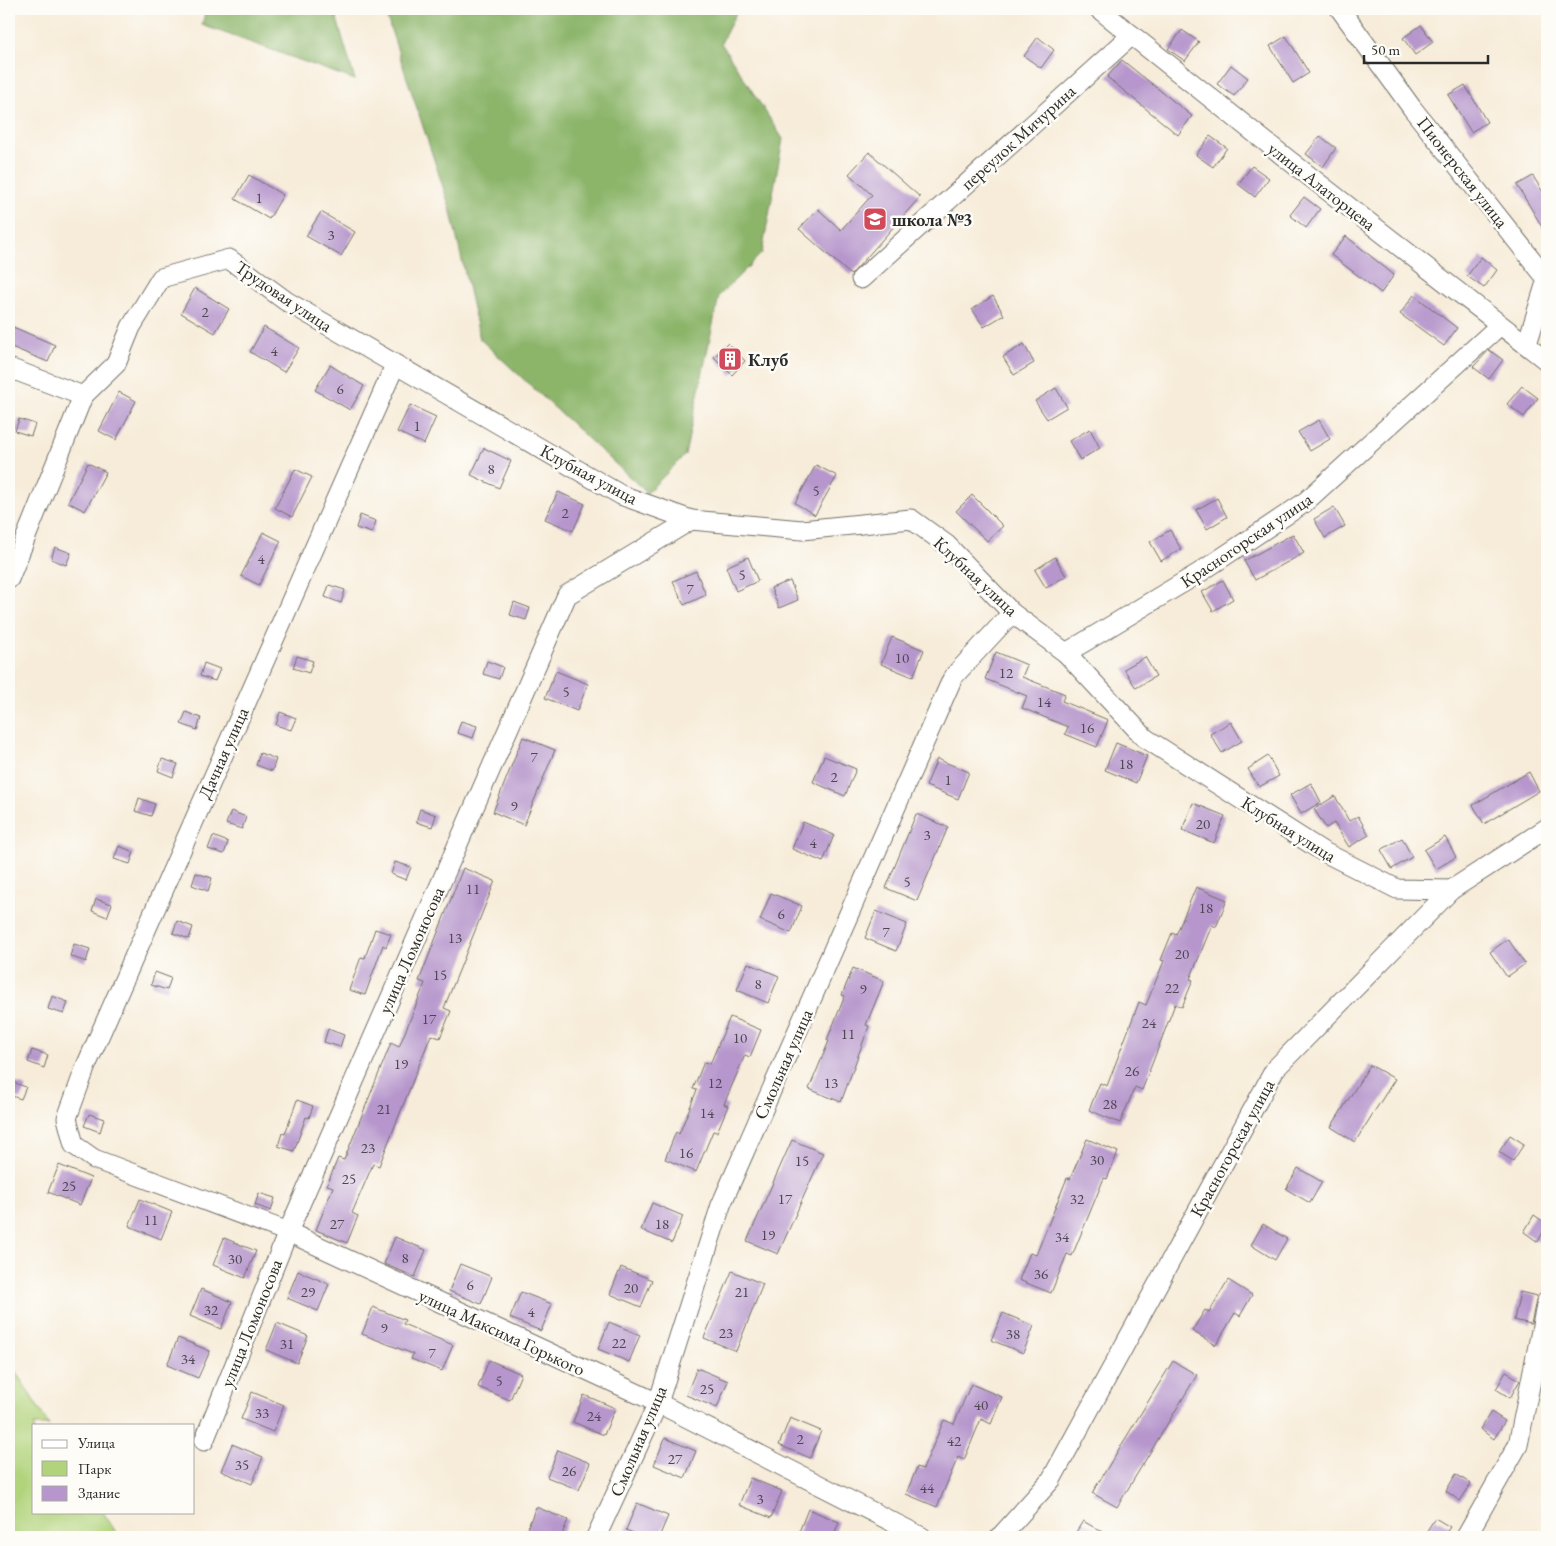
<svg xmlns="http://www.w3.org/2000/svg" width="1556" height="1546" font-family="'EB Garamond',serif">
  <rect width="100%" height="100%" fill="#fdfcf7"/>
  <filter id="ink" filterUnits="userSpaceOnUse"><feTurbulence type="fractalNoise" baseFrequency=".02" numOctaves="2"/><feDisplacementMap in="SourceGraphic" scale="10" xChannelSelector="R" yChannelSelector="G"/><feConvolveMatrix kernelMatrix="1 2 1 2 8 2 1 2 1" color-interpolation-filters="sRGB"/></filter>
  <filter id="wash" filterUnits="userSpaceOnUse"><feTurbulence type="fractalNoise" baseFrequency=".0096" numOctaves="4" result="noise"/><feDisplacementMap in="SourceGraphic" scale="20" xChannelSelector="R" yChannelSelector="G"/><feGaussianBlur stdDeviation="1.12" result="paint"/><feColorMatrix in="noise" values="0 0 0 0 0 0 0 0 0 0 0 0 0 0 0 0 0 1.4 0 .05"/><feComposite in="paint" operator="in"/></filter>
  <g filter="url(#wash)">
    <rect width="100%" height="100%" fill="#f7ecd9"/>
    <polygon fill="#b1d37b" stroke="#6e7f53" points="9,1361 49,1425 34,1425 34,1512 103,1512 119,1537 9,1537"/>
    <g fill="#8cb56b" stroke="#5c704b">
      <polygon points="206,9 334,9 355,80 202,25"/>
      <polygon points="384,9 738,9 721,43 783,139 762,253 719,296 685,455 647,493 480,339 450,208"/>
    </g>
    <g id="blocks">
      <g fill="#b696cc">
        <polygon points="1421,25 1433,42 1415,55 1403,38"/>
        <polygon points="1182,30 1199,42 1185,61 1168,49"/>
        <polygon points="1286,36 1309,73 1293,83 1270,46"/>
        <polygon points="1038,37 1054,50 1041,68 1024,56"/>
        <polygon points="1122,60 1192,116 1178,135 1107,77"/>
        <polygon points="1231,65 1248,78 1234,96 1217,84"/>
        <polygon points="1465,85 1487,122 1471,132 1448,95"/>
        <polygon points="1210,136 1227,148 1213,167 1196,155"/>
        <polygon points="1320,136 1336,148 1323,167 1306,154"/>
        <polygon points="869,152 920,197 851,275 799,229 818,209 841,230 872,195 849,174"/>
        <polygon points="1252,166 1269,178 1255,197 1238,184"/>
        <polygon points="249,175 283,195 269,219 235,199"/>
        <polygon points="1533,176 1547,199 1547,235 1517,185"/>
        <polygon points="1304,197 1320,209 1306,228 1290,215"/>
        <polygon points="321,212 355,232 341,256 306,236"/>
        <polygon points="1346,236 1394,275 1381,293 1331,255"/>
        <polygon points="1481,257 1497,270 1484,288 1467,276"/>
        <polygon points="195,288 229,309 215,333 181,313"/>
        <polygon points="1414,295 1457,328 1444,346 1400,314"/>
        <polygon points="993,296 1004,315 984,327 972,309"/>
        <polygon points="13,327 55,345 48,362 9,346 9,337"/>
        <polygon points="264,327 299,348 284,372 250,352"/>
        <polygon points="728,343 745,361 732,375 714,357"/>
        <polygon points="1024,344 1034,363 1014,375 1003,357"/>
        <polygon points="1489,350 1503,360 1489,379 1473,367"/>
        <polygon points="330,365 364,386 350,410 315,390"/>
        <polygon points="1522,386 1538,398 1524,417 1507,404"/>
        <polygon points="1056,388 1067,407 1047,419 1035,401"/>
        <polygon points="119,392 136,401 116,440 99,431"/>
        <polygon points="410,405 436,417 424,444 397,432"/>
        <polygon points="19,419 35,424 31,436 15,431"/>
        <polygon points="1319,420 1330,439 1310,451 1298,432"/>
        <polygon points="1090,429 1100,448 1080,460 1069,441"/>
        <polygon points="484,448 511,461 499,488 471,475"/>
        <polygon points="88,463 106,472 85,511 68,502"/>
        <polygon points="816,465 837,476 815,515 795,503"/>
        <polygon points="295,469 312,477 292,517 275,508"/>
        <polygon points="558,492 585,504 573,531 545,519"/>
        <polygon points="972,495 1003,526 987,541 956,511"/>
        <polygon points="1217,498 1227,517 1207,529 1196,510"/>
        <polygon points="1334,507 1345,526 1325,538 1314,519"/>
        <polygon points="360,515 376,521 372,533 356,528"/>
        <polygon points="1170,530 1181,549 1161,561 1150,542"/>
        <polygon points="263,532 281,541 259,585 241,576"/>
        <polygon points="1293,534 1304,553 1255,580 1244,561"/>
        <polygon points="55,547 71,553 66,565 51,559"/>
        <polygon points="748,557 758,581 736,591 726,567"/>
        <polygon points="1055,557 1066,576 1046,588 1035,570"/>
        <polygon points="696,571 706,595 684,605 673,581"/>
        <polygon points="1223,580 1233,599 1213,611 1202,592"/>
        <polygon points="790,581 798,600 779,608 771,588"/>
        <polygon points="329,585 345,590 341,603 325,597"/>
        <polygon points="514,602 530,608 526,620 510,615"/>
        <polygon points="892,637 924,650 913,677 881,664"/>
        <polygon points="996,652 1027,665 1022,677 1065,694 1062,701 1108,720 1097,747 1065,734 1068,727 1022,708 1027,696 985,679"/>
        <polygon points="297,656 313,661 309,673 293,668"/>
        <polygon points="1145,657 1156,676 1136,688 1124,669"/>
        <polygon points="487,661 503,667 499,679 483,674"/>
        <polygon points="204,663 220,669 215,681 200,676"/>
        <polygon points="556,671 588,684 577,711 545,698"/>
        <polygon points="186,712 201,718 197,730 181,724"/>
        <polygon points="280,712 296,718 291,730 276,725"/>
        <polygon points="461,721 477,726 473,738 457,733"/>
        <polygon points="1231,722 1242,741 1222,753 1210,734"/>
        <polygon points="523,737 555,750 524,825 493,812"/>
        <polygon points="1116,743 1147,756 1136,783 1105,770"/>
        <polygon points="260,753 276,759 272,771 256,765"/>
        <polygon points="824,756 856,769 845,796 813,782"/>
        <polygon points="1268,756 1279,776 1259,787 1248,769"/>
        <polygon points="162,759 178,764 173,777 158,771"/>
        <polygon points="937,759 969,772 958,799 926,786"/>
        <polygon points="1529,772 1539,791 1484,824 1473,805"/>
        <polygon points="1311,783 1321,802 1301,814 1290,795"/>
        <polygon points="1335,796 1349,821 1358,816 1369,835 1349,847 1334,823 1326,828 1314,809"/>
        <polygon points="139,798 155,804 151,816 135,811"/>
        <polygon points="1193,803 1225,816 1214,843 1182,830"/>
        <polygon points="420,809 436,815 432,827 416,822"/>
        <polygon points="231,811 246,817 242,829 226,824"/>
        <polygon points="916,814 948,827 917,901 886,888"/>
        <polygon points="803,822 834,835 823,862 792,849"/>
        <polygon points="213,836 228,842 224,854 208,849"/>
        <polygon points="1445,837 1456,857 1436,869 1424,850"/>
        <polygon points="1402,838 1412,857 1392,869 1381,850"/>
        <polygon points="119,846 134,852 130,864 114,859"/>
        <polygon points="395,862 411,867 406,880 391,874"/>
        <polygon points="463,868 495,881 444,1008 451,1011 440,1038 431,1035 379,1166 373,1164 352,1213 358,1216 347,1243 316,1230 333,1187 327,1185 338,1158 344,1160 391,1043 399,1047 425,983 419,981"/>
        <polygon points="196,873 212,878 208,891 192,885"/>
        <polygon points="1196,887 1227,900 1216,927 1212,925 1190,979 1193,980 1182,1007 1175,1004 1142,1090 1135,1087 1120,1123 1089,1110 1100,1083 1107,1086 1139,1002 1146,1005 1164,961 1161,960 1172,933 1176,935"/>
        <polygon points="771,893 802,906 791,933 760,920"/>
        <polygon points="96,899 112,904 107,917 92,911"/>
        <polygon points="876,911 907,924 896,951 865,938"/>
        <polygon points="177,921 193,927 189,939 173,933"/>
        <polygon points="375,929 391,934 386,947 383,945 365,995 349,990 361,957 365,958"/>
        <polygon points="1508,939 1525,964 1507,977 1490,952"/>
        <polygon points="74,944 90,949 86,962 70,956"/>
        <polygon points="748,963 779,976 768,1003 737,990"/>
        <polygon points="853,968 884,981 866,1025 869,1026 841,1102 809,1089 829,1041 827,1040 845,996 842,995"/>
        <polygon points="155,972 171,978 167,990 151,985"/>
        <polygon points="52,996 68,1002 64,1014 48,1009"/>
        <polygon points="730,1017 761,1030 750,1057 745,1055 724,1104 728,1106 717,1132 713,1131 696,1172 665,1159 676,1132 679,1134 697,1090 693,1089 704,1062 710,1064"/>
        <polygon points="328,1029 344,1035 340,1047 324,1042"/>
        <polygon points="32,1050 48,1055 44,1068 28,1062"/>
        <polygon points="1370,1065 1395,1079 1355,1142 1331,1127"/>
        <polygon points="9,1081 26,1087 21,1099 9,1095"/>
        <polygon points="297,1100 313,1106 309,1118 306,1117 294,1151 278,1146 282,1133 285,1134"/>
        <polygon points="89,1114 104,1119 100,1132 84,1126"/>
        <polygon points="1510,1135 1524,1144 1513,1161 1499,1152"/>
        <polygon points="1087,1139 1118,1152 1107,1179 1104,1178 1072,1256 1067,1254 1051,1293 1019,1280 1030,1253 1036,1255 1067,1178 1070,1179"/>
        <polygon points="792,1140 823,1153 778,1254 747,1241"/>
        <polygon points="59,1165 91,1178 80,1205 48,1192"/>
        <polygon points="1298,1168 1322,1182 1310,1203 1286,1189"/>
        <polygon points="259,1193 275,1198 271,1211 255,1205"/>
        <polygon points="140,1199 172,1212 161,1239 129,1226"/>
        <polygon points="652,1203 683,1216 672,1243 641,1230"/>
        <polygon points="1534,1215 1547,1224 1538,1242 1524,1232"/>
        <polygon points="1263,1224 1287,1239 1275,1260 1251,1245"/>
        <polygon points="395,1237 426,1250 415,1277 384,1264"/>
        <polygon points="224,1238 256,1251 245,1278 213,1265"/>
        <polygon points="460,1264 492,1277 481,1304 449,1291"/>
        <polygon points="621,1267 652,1280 641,1307 610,1294"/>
        <polygon points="298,1271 329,1284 318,1311 287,1298"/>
        <polygon points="732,1271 763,1284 736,1351 704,1338"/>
        <polygon points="1228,1280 1252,1295 1240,1316 1235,1313 1216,1345 1192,1331 1205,1310 1209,1312"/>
        <polygon points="201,1289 232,1302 221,1329 190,1316"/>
        <polygon points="521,1292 552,1304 541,1331 510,1318"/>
        <polygon points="1520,1292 1537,1296 1531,1324 1514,1320"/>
        <polygon points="373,1307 405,1320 403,1324 453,1345 442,1371 411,1359 413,1354 362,1334"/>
        <polygon points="1003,1313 1034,1326 1023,1353 991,1340"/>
        <polygon points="609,1322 640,1335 629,1362 598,1349"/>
        <polygon points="277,1323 308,1336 297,1363 266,1350"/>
        <polygon points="178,1338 210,1351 198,1378 167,1365"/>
        <polygon points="489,1360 521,1374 510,1400 478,1387"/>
        <polygon points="1173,1361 1197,1375 1117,1507 1092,1493"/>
        <polygon points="697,1368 728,1381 717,1408 686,1395"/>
        <polygon points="1506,1372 1520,1380 1510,1398 1496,1389"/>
        <polygon points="971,1384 1002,1397 991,1424 981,1419 964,1460 958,1457 937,1507 906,1494 917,1467 923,1469 944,1420 954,1424"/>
        <polygon points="252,1392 284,1405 273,1432 241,1419"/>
        <polygon points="584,1395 615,1408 604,1435 573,1422"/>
        <polygon points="1491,1412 1505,1421 1494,1439 1480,1429"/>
        <polygon points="790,1418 821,1431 810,1458 779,1445"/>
        <polygon points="665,1438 696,1451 685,1478 654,1465"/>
        <polygon points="232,1444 263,1457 252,1484 221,1471"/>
        <polygon points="558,1450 590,1463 579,1490 547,1477"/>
        <polygon points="1456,1474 1471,1484 1460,1501 1446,1491"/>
        <polygon points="750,1478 782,1491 771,1518 739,1505"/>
        <polygon points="637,1503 668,1516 659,1537 643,1537 626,1530"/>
        <polygon points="536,1507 568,1520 561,1537 533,1537 525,1534"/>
        <polygon points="808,1509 839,1522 833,1537 797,1537"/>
        <polygon points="1435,1518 1450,1527 1443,1537 1423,1537"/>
        <polygon points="1083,1521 1111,1537 1073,1537"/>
      </g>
    </g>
  </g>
  <g filter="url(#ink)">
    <use href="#blocks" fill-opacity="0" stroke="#726f68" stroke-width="1"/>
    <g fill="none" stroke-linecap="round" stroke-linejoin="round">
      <g stroke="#726f68" stroke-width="21">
        <g id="minor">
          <polyline points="1099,9 1286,158 1547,361"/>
          <polyline points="1340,9 1412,108 1547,279 1527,344"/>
          <polyline points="861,279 1132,35"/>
          <polyline points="395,365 86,1066 67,1118 74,1145 94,1159 288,1232 658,1403 922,1537"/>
          <polyline points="9,368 83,396 116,364 131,327 161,278 229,259 286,301 621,495 691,520 802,530 911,519 947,545 1012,613 1066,653 1145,738 1322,851 1397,889 1451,890"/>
          <polyline points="9,579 83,396"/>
          <polyline points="1066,653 1199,573 1304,503 1499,326"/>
          <polyline points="204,1441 288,1232 567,595 691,520"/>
          <polyline points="596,1537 658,1403 721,1205 953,677 1012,613"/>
          <polyline points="1000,1537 1051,1480 1275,1069 1451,890 1547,828"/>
          <polyline points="1466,1537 1518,1445 1547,1301"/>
        </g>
      </g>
      <use href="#minor" stroke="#fff" stroke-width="19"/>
    </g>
  </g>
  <defs>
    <g id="school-square" transform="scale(1.25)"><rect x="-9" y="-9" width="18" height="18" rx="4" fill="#d1495b" stroke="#fdfcf7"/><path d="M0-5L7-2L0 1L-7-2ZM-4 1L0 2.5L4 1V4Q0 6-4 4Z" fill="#fff"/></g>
    <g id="building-square" transform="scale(1.25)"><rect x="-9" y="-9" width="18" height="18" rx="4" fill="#d1495b" stroke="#fdfcf7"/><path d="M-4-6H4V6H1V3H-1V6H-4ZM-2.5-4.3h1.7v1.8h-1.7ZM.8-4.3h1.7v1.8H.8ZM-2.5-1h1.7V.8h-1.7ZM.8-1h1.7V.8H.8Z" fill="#fff"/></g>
  </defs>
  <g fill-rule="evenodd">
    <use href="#school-square" x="875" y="219"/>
    <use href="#building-square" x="730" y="359"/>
  </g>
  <g text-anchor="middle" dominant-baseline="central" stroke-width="5" stroke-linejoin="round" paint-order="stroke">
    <g font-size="15" fill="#4e4653">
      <text x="259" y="197">1</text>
      <text x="331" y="234">3</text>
      <text x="205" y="311">2</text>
      <text x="274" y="350">4</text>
      <text x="340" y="388">6</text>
      <text x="417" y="425">1</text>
      <text x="491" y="468">8</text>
      <text x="816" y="490">5</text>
      <text x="565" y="512">2</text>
      <text x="261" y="558">4</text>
      <text x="742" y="574">5</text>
      <text x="690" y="588">7</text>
      <text x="902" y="657">10</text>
      <text x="1006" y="672">12</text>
      <text x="566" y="691">5</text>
      <text x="1044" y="701">14</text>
      <text x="1087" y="727">16</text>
      <text x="534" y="756">7</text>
      <text x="1126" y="763">18</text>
      <text x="834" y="776">2</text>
      <text x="948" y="779">1</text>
      <text x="514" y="805">9</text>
      <text x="1203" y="823">20</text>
      <text x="927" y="834">3</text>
      <text x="813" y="842">4</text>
      <text x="907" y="881">5</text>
      <text x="473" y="888">11</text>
      <text x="1206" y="907">18</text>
      <text x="781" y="913">6</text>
      <text x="886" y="931">7</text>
      <text x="455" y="937">13</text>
      <text x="1182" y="953">20</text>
      <text x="440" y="974">15</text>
      <text x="758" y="983">8</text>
      <text x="1172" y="987">22</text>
      <text x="863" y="988">9</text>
      <text x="429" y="1018">17</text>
      <text x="1149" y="1022">24</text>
      <text x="848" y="1033">11</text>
      <text x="740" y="1037">10</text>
      <text x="401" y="1063">19</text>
      <text x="1132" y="1070">26</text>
      <text x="715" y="1082">12</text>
      <text x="831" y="1082">13</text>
      <text x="1110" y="1103">28</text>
      <text x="384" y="1108">21</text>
      <text x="707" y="1112">14</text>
      <text x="368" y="1147">23</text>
      <text x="686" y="1152">16</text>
      <text x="1097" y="1159">30</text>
      <text x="802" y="1160">15</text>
      <text x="349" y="1178">25</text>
      <text x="69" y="1185">25</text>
      <text x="785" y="1198">17</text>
      <text x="1077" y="1198">32</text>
      <text x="151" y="1219">11</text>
      <text x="337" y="1223">27</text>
      <text x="662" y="1223">18</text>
      <text x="768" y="1234">19</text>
      <text x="1062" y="1236">34</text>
      <text x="405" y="1257">8</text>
      <text x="235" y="1258">30</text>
      <text x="1041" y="1273">36</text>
      <text x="470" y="1284">6</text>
      <text x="631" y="1287">20</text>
      <text x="308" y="1291">29</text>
      <text x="742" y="1291">21</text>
      <text x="211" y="1309">32</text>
      <text x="531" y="1311">4</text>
      <text x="384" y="1327">9</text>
      <text x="726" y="1332">23</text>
      <text x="1013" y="1333">38</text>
      <text x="619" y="1342">22</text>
      <text x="287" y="1343">31</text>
      <text x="432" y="1352">7</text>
      <text x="188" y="1358">34</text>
      <text x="499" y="1380">5</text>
      <text x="707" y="1388">25</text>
      <text x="981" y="1404">40</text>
      <text x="262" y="1412">33</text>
      <text x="594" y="1415">24</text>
      <text x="800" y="1438">2</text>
      <text x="954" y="1440">42</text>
      <text x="675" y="1458">27</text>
      <text x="242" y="1464">35</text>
      <text x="569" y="1470">26</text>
      <text x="927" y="1487">44</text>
      <text x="760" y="1498">3</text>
    </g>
    <g font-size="18" fill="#2b2b2b" stroke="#fdfcf7">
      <text transform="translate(1018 137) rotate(-42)">переулок Мичурина</text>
      <text transform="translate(1463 172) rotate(52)">Пионерская улица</text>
      <text transform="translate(1322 186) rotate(38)">улица Алаторцева</text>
      <text transform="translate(284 296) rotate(34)">Трудовая улица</text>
      <text transform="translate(589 474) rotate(28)">Клубная улица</text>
      <text transform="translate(1246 540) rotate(-34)">Красногорская улица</text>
      <text transform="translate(976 576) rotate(43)">Клубная улица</text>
      <text transform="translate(223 753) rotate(-66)">Дачная улица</text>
      <text transform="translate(1289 829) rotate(32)">Клубная улица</text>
      <text transform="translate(411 950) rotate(-66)">улица Ломоносова</text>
      <text transform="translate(783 1064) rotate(-66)">Смольная улица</text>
      <text transform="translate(1232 1148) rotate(-61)">Красногорская улица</text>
      <text transform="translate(251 1323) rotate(-68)">улица Ломоносова</text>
      <text transform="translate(502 1332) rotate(25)">улица Максима Горького</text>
      <text transform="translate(638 1441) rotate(-67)">Смольная улица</text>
    </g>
    <g font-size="18" font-weight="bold" fill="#2b2b2b" stroke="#fdfcf7" text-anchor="start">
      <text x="892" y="219">школа №3</text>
      <text x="748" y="359">Клуб</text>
    </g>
  </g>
  <rect width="1556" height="1546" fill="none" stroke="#fdfcf7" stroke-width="30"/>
  <rect x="32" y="1424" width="162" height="90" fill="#fdfcf7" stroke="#a9a8a5"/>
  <rect x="42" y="1440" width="25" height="8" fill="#ffffff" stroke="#a9a8a5"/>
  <text x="78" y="1448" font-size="15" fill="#2b2b2b">Улица</text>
  <rect x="42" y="1461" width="25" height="15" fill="#b1d37b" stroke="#a9a8a5"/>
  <text x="78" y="1474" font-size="15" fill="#2b2b2b">Парк</text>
  <rect x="42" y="1486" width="25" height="15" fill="#b696cc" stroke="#a9a8a5"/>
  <text x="78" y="1498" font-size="15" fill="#2b2b2b">Здание</text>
  <path d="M1364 55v8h124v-8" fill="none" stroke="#2b2b2b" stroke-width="2.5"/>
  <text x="1371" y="55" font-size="15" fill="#2b2b2b" stroke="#fdfcf7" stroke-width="4" paint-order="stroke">50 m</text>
</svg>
